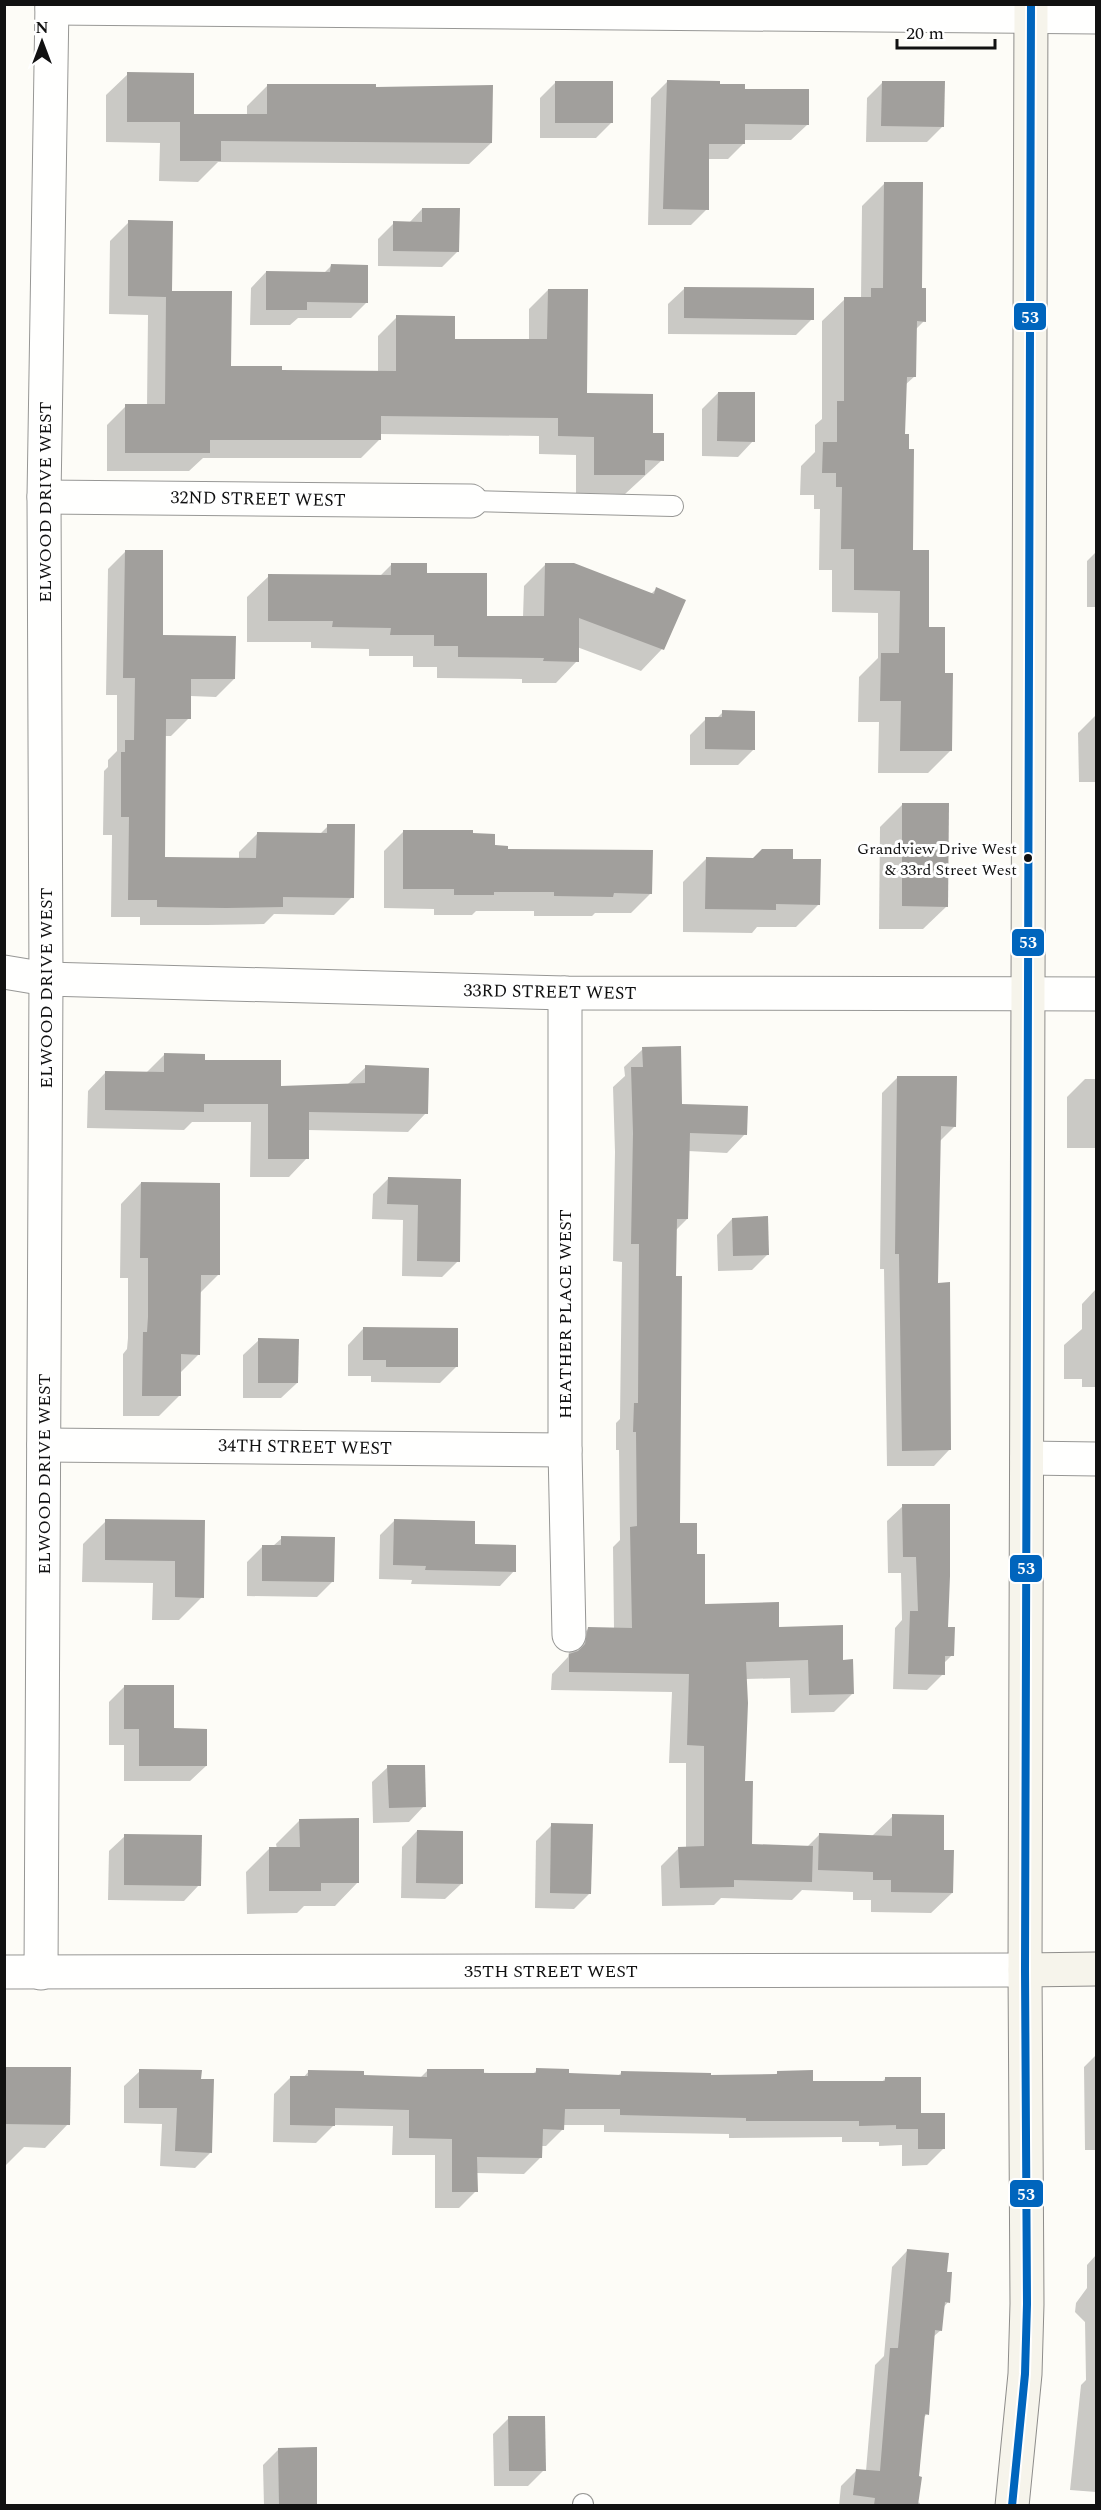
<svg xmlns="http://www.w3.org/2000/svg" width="1101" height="2510" font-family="Spectral,serif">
  <rect width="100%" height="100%" fill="#fdfcf7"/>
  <g fill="#0003">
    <polygon points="128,74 193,115 247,116 247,106 268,85 375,89 491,143 469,164 218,162 198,182 159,181 160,143 106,142 106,95"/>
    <polygon points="556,82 611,123 596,138 540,138 540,98"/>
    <polygon points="667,82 744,90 807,125 791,140 743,140 743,144 728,159 708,159 707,209 691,225 648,225 651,98"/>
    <polygon points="883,82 943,126 927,142 866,142 867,98"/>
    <polygon points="885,183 921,290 924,321 915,330 915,376 905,385 904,436 912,552 927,628 943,674 951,750 928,773 878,773 879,722 858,722 859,677 878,658 878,613 832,612 832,570 819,570 820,509 814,509 814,495 800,495 801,466 815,452 815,425 822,419 822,321 845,299 861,299 862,206"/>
    <polygon points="422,209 458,251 442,267 378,266 378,239 394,223 409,223"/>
    <polygon points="129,222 171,293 229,368 280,371 378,372 378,336 397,317 453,340 529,340 529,309 548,290 586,395 652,434 662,460 625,494 576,493 576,455 539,454 539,436 380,434 380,439 361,458 203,458 189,471 107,471 107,425 126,406 147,406 148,315 109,314 110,241"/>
    <polygon points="331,266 366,303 351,318 298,318 290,325 250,325 251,288 266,272 324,273"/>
    <polygon points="684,289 812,319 796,335 668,334 668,304"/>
    <polygon points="718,393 753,441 738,457 702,456 702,409"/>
    <polygon points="126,551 161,636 234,679 216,697 190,696 189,718 171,736 164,736 163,859 239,860 239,852 257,834 319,835 328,826 352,897 334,915 274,914 264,924 207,925 140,925 140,917 111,917 112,835 103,835 104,771 108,767 108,760 117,751 117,695 106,695 108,569"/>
    <polygon points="1096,552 1096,674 1096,607 1087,607 1087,561"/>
    <polygon points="392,564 425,574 485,617 523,617 524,586 546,564 651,594 656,589 662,649 641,671 577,647 577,661 556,683 522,683 522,679 437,678 437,667 413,667 413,656 369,656 369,649 311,648 311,642 247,642 247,597 269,576 380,576"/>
    <polygon points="723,712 754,749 738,765 690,765 690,735 706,719 716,719"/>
    <polygon points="1096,715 1096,782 1079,782 1078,733"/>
    <polygon points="903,804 947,906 923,929 879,929 880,827"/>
    <polygon points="404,831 472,835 507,850 651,893 631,913 595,913 592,916 534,916 534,911 476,911 472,915 434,915 434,909 384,908 384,851"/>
    <polygon points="706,859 791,860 819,904 796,927 757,927 752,933 683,932 683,882"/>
    <polygon points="643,1049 681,1105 745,1134 727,1153 688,1151 687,1219 675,1231 678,1524 695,1556 704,1605 778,1629 842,1662 852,1694 834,1712 791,1713 790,1678 746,1679 744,1782 751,1846 807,1847 819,1835 872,1836 893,1816 942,1852 952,1893 931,1913 871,1912 871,1900 853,1900 853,1892 802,1890 792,1900 721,1898 714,1905 662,1906 661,1866 679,1848 686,1848 686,1763 669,1763 672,1692 551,1690 552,1674 568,1657 570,1647 588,1629 614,1629 613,1547 620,1540 619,1450 616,1450 616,1423 620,1419 622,1262 613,1261 615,1152 613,1087 625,1076 624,1067"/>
    <polygon points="165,1054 203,1062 280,1087 347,1085 366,1067 426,1113 408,1132 307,1130 307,1158 289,1177 250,1177 251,1122 192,1122 184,1130 87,1128 88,1091 106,1072 146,1073"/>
    <polygon points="898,1077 955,1126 939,1142 936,1284 949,1450 934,1466 887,1466 884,1269 880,1269 882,1093"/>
    <polygon points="1085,1079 1096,1079 1096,1148 1067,1148 1067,1097"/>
    <polygon points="388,1179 459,1180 458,1261 442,1277 402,1276 403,1220 372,1219 373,1194"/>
    <polygon points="141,1183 218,1275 199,1294 199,1354 180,1373 179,1396 159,1416 123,1416 123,1354 127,1349 128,1338 128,1278 120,1278 121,1204"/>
    <polygon points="732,1219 767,1255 752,1270 718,1271 717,1235"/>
    <polygon points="1096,1289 1096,1387 1082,1387 1082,1379 1064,1379 1064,1345 1082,1329 1082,1304"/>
    <polygon points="363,1329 456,1367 440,1383 371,1382 371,1376 348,1376 348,1345"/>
    <polygon points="259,1340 297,1383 281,1398 243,1398 243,1355"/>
    <polygon points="903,1506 946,1628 952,1655 943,1664 943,1674 927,1690 893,1689 895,1628 902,1620 901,1573 888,1573 887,1521"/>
    <polygon points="395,1520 473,1546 514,1571 500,1586 411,1584 412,1580 379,1579 380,1535"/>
    <polygon points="106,1521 203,1522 202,1597 179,1620 152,1620 153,1583 82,1582 83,1544"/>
    <polygon points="282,1538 333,1581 317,1597 247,1596 247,1562 263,1546 273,1546"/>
    <polygon points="125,1686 172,1730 206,1766 190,1781 124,1781 124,1745 109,1745 109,1702"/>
    <polygon points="388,1767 424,1806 409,1822 373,1823 372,1782"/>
    <polygon points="300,1820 358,1882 335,1906 304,1906 297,1913 247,1914 246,1872 269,1849 277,1849 276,1844"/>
    <polygon points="552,1825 590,1893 574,1909 535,1908 536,1841"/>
    <polygon points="417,1831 461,1884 445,1899 401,1898 402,1847"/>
    <polygon points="125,1836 199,1885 184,1901 108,1900 109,1851"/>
    <polygon points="1096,2055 1096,2162 1096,2150 1085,2150 1084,2067"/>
    <polygon points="4,2068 68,2124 45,2148 24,2147 4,2167"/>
    <polygon points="428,2070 532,2075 537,2070 567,2075 618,2076 621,2073 709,2077 775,2076 778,2072 811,2082 882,2082 886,2078 920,2115 944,2148 927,2165 902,2166 902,2145 879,2146 879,2142 842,2142 842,2137 729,2138 729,2134 604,2132 604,2125 563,2125 563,2129 546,2146 541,2146 541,2157 524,2174 476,2173 476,2191 459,2208 435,2208 435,2155 392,2155 393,2126 334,2125 316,2143 273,2142 274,2094 291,2077 303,2078 309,2071 363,2077 419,2079"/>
    <polygon points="140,2071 200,2072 210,2153 195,2168 160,2166 162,2124 124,2123 124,2086"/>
    <polygon points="907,2251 948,2302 943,2308 941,2330 933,2337 927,2414 923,2418 917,2502 920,2503 919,2506 839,2506 841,2486 857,2470 866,2471 875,2365 884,2356 892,2267"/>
    <polygon points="1096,2255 1096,2492 1070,2490 1081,2385 1086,2380 1085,2322 1075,2312 1076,2303 1087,2288 1087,2265"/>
    <polygon points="509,2418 544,2470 528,2486 494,2486 493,2434"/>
    <polygon points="279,2449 315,2449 316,2506 264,2506 263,2465"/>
  </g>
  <g fill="#a19f9c">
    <polygon points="127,72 194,73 194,114 267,114 267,84 376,84 376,87 493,85 492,143 221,141 221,161 180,161 180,122 127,122"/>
    <polygon points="667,80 720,81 720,84 745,84 745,89 809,89 809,125 745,124 745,144 709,144 709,210 663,209"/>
    <rect x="555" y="81" width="58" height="42"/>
    <polygon points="882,81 945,81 944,127 881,126"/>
    <polygon points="884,182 923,182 922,288 926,288 926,322 917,321 916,377 907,377 905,434 909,434 909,449 914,449 913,550 929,550 929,627 945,627 945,673 953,673 952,751 900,751 901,701 880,701 881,653 899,653 900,591 854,590 854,549 841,549 842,487 836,487 836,473 822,473 823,442 837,442 837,401 844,401 844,297 871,297 871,288 883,288"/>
    <polygon points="422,208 460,208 459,252 393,251 393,221 422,222"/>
    <polygon points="128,220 173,221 172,291 232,291 231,366 282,366 282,370 396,371 396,315 455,316 455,339 547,339 548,289 588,289 587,393 653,394 653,433 664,433 664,461 645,460 645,475 594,475 594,437 558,436 558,418 381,416 381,440 210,440 210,453 125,453 125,404 165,404 166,297 128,296"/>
    <polygon points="331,264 368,265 368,303 307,302 307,310 266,310 266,271 330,272"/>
    <polygon points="684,287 814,288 814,320 684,318"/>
    <polygon points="718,392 755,392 755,442 717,441"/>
    <polygon points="125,550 163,550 163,635 236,636 235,679 191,679 191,719 166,719 165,857 256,858 257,832 327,833 327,824 355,824 354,898 283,897 283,907 226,908 157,907 157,900 128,900 129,817 121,817 121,752 125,752 125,740 134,740 135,678 123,678"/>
    <polygon points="391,563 427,563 427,573 487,573 487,616 544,616 545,563 574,563 654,594 656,587 686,600 664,650 579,618 579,662 543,661 544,658 458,657 458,646 434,646 434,635 390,635 391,628 332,627 333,621 268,621 268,574 391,575"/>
    <polygon points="722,710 755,711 755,750 705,749 705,717 722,717"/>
    <polygon points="902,803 949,803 948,907 902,906"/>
    <polygon points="403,830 473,830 473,833 495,834 495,845 508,846 508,849 653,850 652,894 614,893 613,897 554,896 554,892 494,892 494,895 454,895 454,889 403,889"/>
    <polygon points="762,849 793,849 793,859 821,859 820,905 776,904 776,910 705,909 706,857 753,858"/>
    <polygon points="681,1046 682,1104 748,1106 747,1135 690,1133 688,1219 677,1219 676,1276 682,1276 680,1523 697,1523 697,1554 705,1554 705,1604 779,1602 779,1627 843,1625 843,1660 853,1659 854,1694 809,1695 808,1660 746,1662 748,1703 745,1781 753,1781 752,1844 813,1846 812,1882 734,1880 734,1887 680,1888 678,1847 704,1846 704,1746 687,1745 689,1674 569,1672 569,1654 578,1651 585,1644 588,1627 632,1628 630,1527 637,1526 636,1432 633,1432 634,1403 638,1403 639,1244 631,1244 633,1133 631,1067 643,1067 642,1047"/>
    <polygon points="164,1053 205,1054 205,1060 281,1060 281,1086 365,1083 365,1065 429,1068 428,1114 309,1112 309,1159 268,1159 268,1104 204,1104 204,1112 105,1110 105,1071 164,1072"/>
    <polygon points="897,1076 957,1076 956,1127 941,1126 938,1283 950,1282 951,1450 902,1451 899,1254 895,1254"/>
    <polygon points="388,1177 461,1179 460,1262 417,1261 418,1205 387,1204"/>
    <polygon points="141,1182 220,1183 220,1275 201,1275 200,1355 181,1354 181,1396 142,1396 143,1332 147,1332 148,1317 148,1258 140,1258"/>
    <polygon points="768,1216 769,1255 733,1256 732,1218"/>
    <polygon points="363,1327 458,1328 458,1367 386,1367 386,1360 363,1360"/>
    <polygon points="258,1338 299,1339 298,1383 258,1383"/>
    <polygon points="902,1504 950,1504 950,1576 948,1627 955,1627 954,1656 945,1656 945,1675 908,1674 910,1611 918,1611 916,1557 903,1557"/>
    <polygon points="105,1519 205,1520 204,1598 175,1597 175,1561 105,1560"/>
    <polygon points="394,1519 475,1521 475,1544 516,1545 516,1572 425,1570 426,1566 393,1565"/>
    <polygon points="281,1536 335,1537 334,1582 262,1581 262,1545 281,1545"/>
    <polygon points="124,1685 174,1685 174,1728 207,1729 207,1766 139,1766 139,1729 124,1729"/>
    <polygon points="387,1765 425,1765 426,1807 389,1808"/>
    <polygon points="892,1814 944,1815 944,1850 954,1850 953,1893 891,1892 891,1880 873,1880 873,1872 818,1870 819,1833 892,1836"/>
    <polygon points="359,1818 359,1883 321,1883 321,1891 269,1891 269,1847 300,1847 299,1819"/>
    <polygon points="551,1823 593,1824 591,1894 550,1893"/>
    <polygon points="417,1830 463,1831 463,1884 416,1883"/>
    <polygon points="124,1834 202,1835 201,1886 124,1885"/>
    <polygon points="4,2067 71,2067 70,2125 4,2124"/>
    <polygon points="536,2068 569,2069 569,2073 621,2075 621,2071 711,2073 711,2075 777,2074 777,2071 813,2070 813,2081 885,2081 885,2077 921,2077 921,2113 945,2113 945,2149 918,2149 918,2129 896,2129 896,2125 859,2126 859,2121 746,2121 746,2118 620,2115 620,2109 565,2109 564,2130 543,2129 542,2158 477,2157 478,2192 452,2192 452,2139 409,2138 409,2110 335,2108 335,2126 290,2125 290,2076 308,2076 308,2070 364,2071 364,2075 427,2077 427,2069 484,2069 484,2073 536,2073"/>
    <polygon points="139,2069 202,2070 201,2079 214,2079 212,2153 175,2151 177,2108 139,2108"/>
    <polygon points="907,2249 949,2253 947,2272 952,2272 950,2303 945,2302 942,2331 935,2330 929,2415 925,2414 919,2476 922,2477 918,2505 874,2505 875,2498 853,2495 856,2469 880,2471 890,2348 898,2348"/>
    <polygon points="508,2416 545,2416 546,2471 509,2471"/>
    <polygon points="317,2447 317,2505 279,2505 278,2448"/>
  </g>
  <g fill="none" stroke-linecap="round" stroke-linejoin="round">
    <g stroke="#979795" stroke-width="22">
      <g id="lane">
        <polyline points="471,501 673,506"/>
        <polyline points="583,2504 583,2506"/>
      </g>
    </g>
    <g stroke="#979795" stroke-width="35">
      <g id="street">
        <polyline points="52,8 1096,17"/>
        <polyline points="44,497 471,501"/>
        <polyline points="4,972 46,979 565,993 1096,994"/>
        <polyline points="565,993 565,1450 569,1635"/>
        <polyline points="44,1445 565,1450"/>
        <polyline points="1027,1458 1096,1459"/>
        <polyline points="4,1972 1025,1970"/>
        <polyline points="41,1973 46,979 44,497 52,4"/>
      </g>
    </g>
    <g stroke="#8e8d8b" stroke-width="35">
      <g id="secondary">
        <polyline points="1025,1970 1096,1969"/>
        <polyline points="1012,2506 1025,2374 1027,2304 1025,1970 1031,4"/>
      </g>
    </g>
    <use href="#lane" stroke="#fffffe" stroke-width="20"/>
    <use href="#street" stroke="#fffffe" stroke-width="33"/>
    <use href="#secondary" stroke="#f6f4eb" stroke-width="33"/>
    <g stroke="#fff" stroke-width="12">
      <polyline id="bus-1" points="1012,2506 1025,2374 1027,2304 1025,1970 1031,4"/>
    </g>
    <use href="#bus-1" stroke="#0065bd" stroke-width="8"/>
  </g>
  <circle fill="#111" stroke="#fff" stroke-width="2" cx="1028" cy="858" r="5"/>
  <g text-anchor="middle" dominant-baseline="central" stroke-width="6" stroke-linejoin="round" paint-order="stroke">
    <g font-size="16" fill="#111" stroke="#fff" text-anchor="end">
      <text x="1017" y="849">Grandview Drive West<tspan x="1017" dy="21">&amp; 33rd Street West</tspan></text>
    </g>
    <g font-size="18" fill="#111" stroke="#fff">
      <text transform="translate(258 499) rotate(1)">32ND STREET WEST</text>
      <text transform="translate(45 502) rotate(-90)">ELWOOD DRIVE WEST</text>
      <text transform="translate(46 988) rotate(-90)">ELWOOD DRIVE WEST</text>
      <text transform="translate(550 992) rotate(1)">33RD STREET WEST</text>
      <text transform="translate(565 1314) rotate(-90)">HEATHER PLACE WEST</text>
      <text transform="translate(305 1447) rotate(1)">34TH STREET WEST</text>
      <text transform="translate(44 1474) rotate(-90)">ELWOOD DRIVE WEST</text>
      <text x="551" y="1971">35TH STREET WEST</text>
    </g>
  </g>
  <g stroke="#fff" stroke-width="2">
    <rect x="1013" y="302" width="34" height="29" rx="6" fill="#0065bd"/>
    <rect x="1011" y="928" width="34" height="29" rx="6" fill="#0065bd"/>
    <rect x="1009" y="1554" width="34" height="29" rx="6" fill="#0065bd"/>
    <rect x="1009" y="2179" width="35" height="29" rx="6" fill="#0065bd"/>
  </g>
  <g font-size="16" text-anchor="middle" font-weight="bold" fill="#fff">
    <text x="1030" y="323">53</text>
    <text x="1028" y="948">53</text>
    <text x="1026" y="1574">53</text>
    <text x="1026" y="2200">53</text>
  </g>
  <rect width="1101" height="2510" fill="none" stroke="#111111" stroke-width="12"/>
  <g transform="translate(42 42)" stroke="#ffffff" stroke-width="4.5" paint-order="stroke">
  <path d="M0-4.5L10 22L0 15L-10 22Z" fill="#111111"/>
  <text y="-9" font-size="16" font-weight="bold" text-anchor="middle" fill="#111111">N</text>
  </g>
  <path d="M897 39v9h98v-9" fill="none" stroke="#111111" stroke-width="3"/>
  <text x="906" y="39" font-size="18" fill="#111111" stroke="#ffffff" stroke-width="4.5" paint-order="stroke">20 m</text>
</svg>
